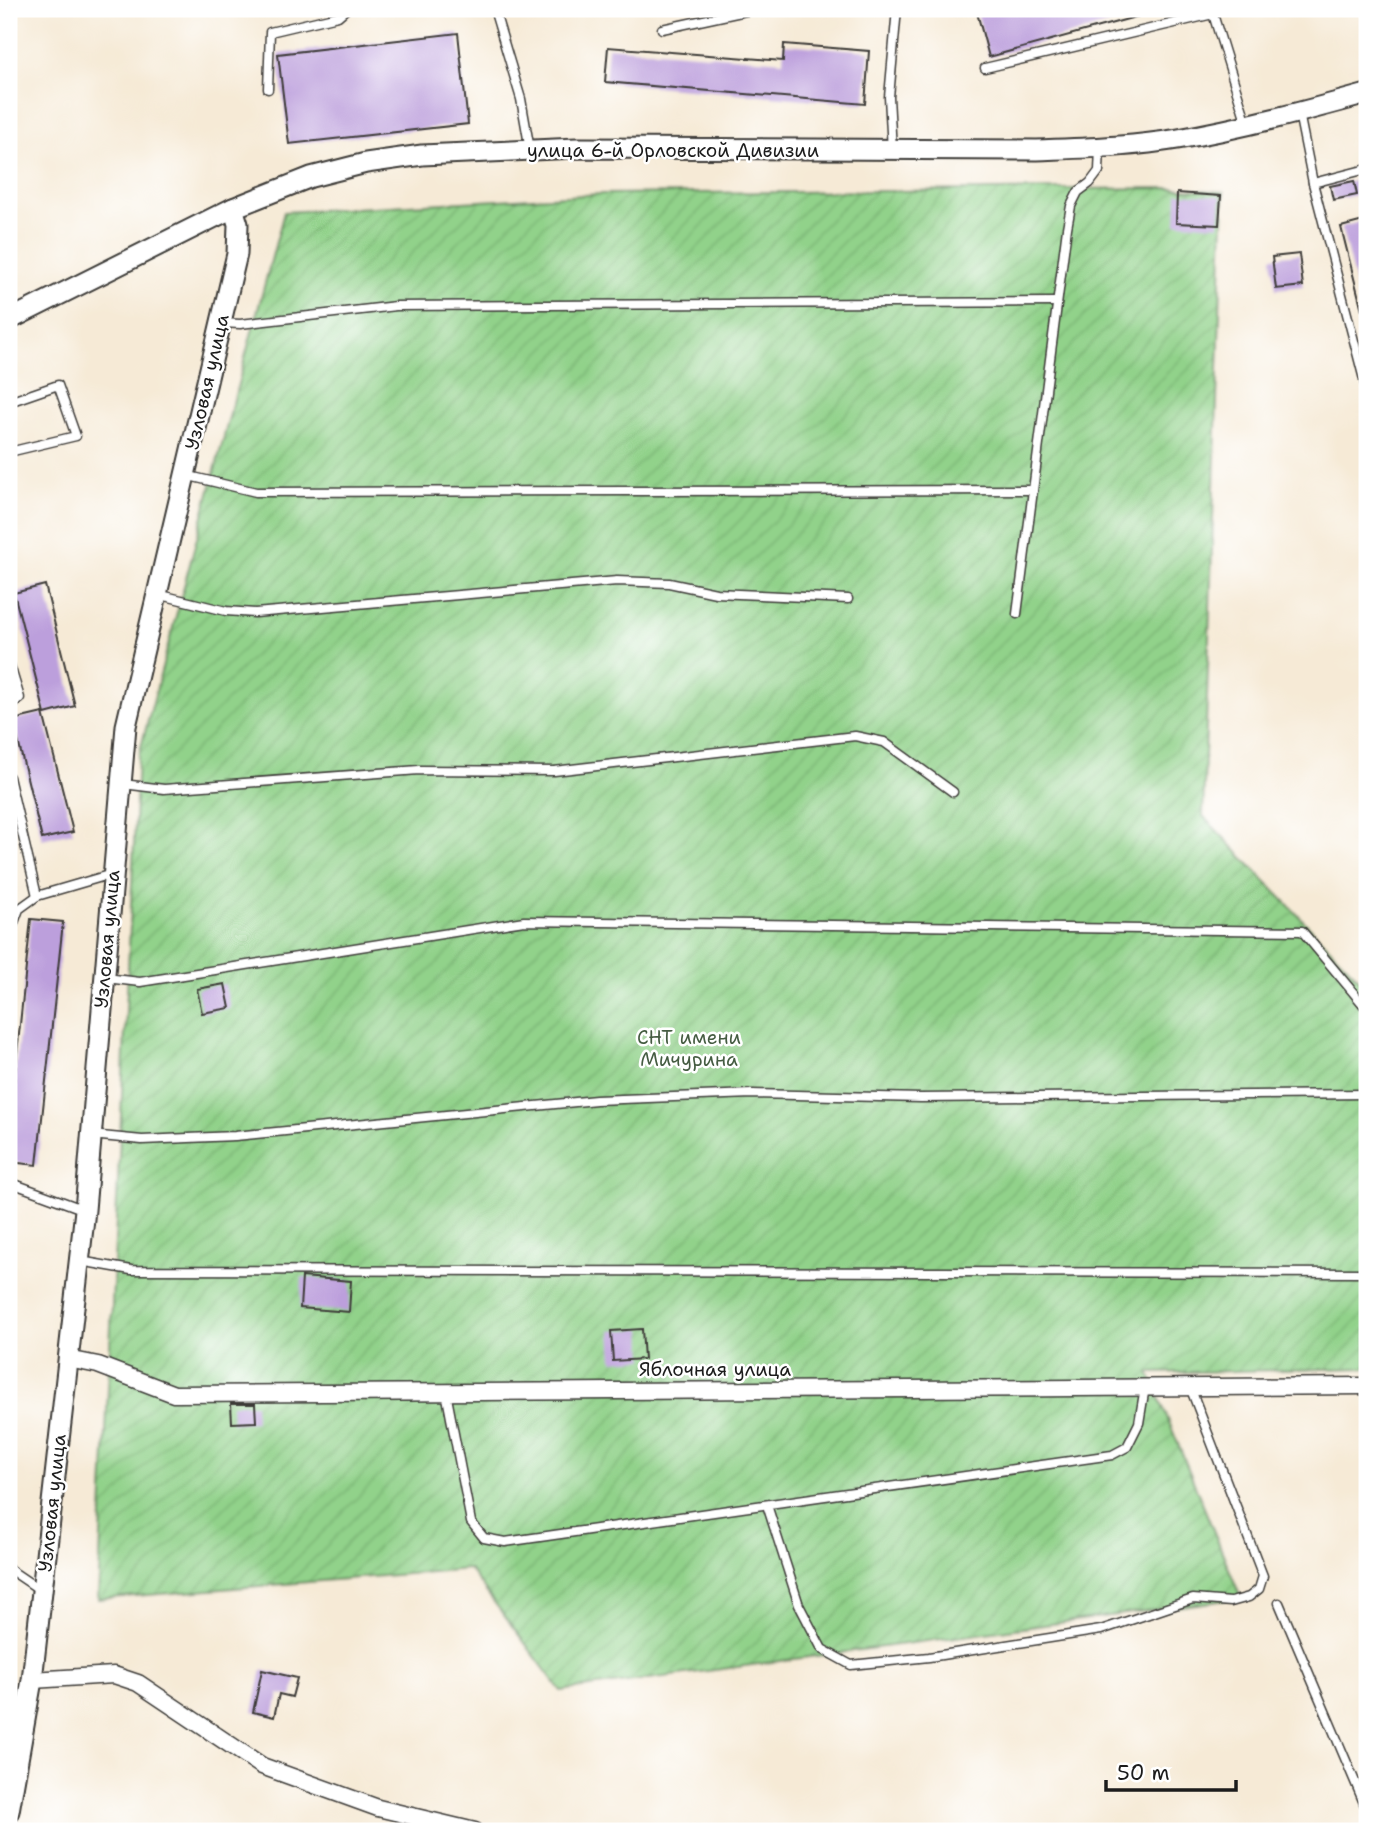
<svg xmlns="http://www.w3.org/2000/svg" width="1376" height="1840" font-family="'Shantell Sans',sans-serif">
  <defs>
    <pattern id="garden-furrows" width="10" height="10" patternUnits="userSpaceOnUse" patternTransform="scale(1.75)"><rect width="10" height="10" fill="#91d28a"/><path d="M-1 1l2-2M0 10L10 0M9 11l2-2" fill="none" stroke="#7cb476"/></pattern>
  </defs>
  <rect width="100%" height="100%" fill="#fff"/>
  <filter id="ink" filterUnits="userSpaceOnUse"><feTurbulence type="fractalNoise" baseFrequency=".0143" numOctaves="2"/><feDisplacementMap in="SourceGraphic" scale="14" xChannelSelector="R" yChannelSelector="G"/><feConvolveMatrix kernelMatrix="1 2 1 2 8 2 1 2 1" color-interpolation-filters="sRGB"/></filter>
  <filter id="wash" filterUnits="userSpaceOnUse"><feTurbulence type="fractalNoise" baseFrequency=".00686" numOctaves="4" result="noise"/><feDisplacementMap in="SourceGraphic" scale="28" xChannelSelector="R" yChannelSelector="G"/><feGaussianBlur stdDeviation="1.57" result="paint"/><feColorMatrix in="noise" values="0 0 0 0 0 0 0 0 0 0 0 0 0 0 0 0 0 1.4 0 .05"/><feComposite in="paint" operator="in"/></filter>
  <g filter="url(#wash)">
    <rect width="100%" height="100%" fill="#f6ead6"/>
    <polygon fill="url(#garden-furrows)" stroke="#567753" stroke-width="2" points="1170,188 1224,192 1203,816 1367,987 1367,1368 1149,1373 1241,1598 561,1691 469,1569 98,1599 138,758 284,212 602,194"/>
    <g id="blocks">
      <g fill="#bc9fdc">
        <polygon points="976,9 1149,9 1150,13 989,57"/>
        <polygon points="458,33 468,124 289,144 278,54"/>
        <polygon points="784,44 869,51 865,104 605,82 608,47 783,61"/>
        <polygon points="1354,181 1357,195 1333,200 1330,186"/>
        <polygon points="1177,193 1221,196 1219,225 1176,223"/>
        <polygon points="1367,220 1367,310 1362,310 1341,227"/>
        <polygon points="1299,254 1303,286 1276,289 1272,257"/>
        <polygon points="45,585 75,706 45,714 14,593"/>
        <polygon points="43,713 73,832 42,839 13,720"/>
        <polygon points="31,919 63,922 37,1165 9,1162 9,1130"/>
        <polygon points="225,984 230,1008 202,1013 197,989"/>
        <polygon points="302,1277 351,1281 349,1312 300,1308"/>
        <polygon points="642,1329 644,1359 613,1361 611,1331"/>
        <polygon points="231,1404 255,1404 256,1422 232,1423"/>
        <polygon points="262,1670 297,1678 292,1697 279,1694 274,1717 253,1712"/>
      </g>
    </g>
  </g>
  <g filter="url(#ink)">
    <use href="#blocks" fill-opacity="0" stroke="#3d3b38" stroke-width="2"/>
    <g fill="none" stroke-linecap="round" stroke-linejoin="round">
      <g stroke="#3d3b38" stroke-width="11">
        <g id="service">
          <polyline points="494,9 521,99 530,150"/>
          <polyline points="662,29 755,9"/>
          <polyline points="985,68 1213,14 1247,124"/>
          <polyline points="268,89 270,32 338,16 346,9"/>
          <polyline points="1299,113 1313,183 1367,391"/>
          <polyline points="892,150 889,97 897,9"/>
          <polyline points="1313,183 1367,169"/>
          <polyline points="221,323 240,324 396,306 1057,302"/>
          <polyline points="9,402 58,385 76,436 9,452"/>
          <polyline points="185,475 256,492 1033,490"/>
          <polyline points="157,594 226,611 255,613 617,581 669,583 716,593 848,599"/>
          <polyline points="1017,614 1067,228 1071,206 1078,192 1090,183 1099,171 1100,147"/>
          <polyline points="9,662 20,698 9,709"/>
          <polyline points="9,777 37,896 112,874"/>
          <polyline points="123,784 164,789 419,770 554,771 855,736 884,742 953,792"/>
          <polyline points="9,936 19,909 37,896"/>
          <polyline points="106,978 140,982 524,921 1302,931 1367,1009"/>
          <polyline points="91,1135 142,1140 235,1136 596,1100 752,1094 921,1098 1367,1094"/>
          <polyline points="9,1182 85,1210"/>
          <polyline points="80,1261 131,1270 1367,1273"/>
          <polyline points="446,1392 471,1522 484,1538 505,1542 1112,1455 1127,1447 1139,1423 1145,1387"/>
          <polyline points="767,1505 799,1605 822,1649 851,1665 929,1657 1101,1630 1193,1599 1231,1602 1249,1597 1259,1589 1263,1576 1190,1387"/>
          <polyline points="9,1569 40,1590"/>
          <polyline points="1279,1603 1367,1810"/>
        </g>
      </g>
      <g stroke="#3d3b38" stroke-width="19">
        <g id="minor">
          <polyline points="68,1359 98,1365 174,1394 1367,1386"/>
          <polyline points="32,1680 114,1675 138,1683 262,1766 378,1808 475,1831"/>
        </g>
      </g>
      <g stroke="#3d3b38" stroke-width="23">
        <g id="tertiary">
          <path d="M9 320 233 208 311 177 366 163 422 155 577 148 1037 150C1084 148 1131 147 1178 139 1242 128 1305 111 1367 94"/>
          <polyline points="9,1811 32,1680 85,1210 126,726 237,254 238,224 233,208"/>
        </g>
      </g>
      <use href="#service" stroke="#fff" stroke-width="8"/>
      <use href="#minor" stroke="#fff" stroke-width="16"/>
      <use href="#tertiary" stroke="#fff" stroke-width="19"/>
    </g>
  </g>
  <g text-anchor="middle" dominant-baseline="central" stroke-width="5" stroke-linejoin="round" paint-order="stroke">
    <g font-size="19" fill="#1c1c1c" stroke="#fff">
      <text x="673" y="150">улица 6-й Орловской Дивизии</text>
      <text transform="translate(207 382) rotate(-77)">Узловая улица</text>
      <text transform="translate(107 939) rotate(-85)">Узловая улица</text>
      <text x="715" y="1369">Яблочная улица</text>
      <text transform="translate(52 1503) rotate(-84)">Узловая улица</text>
    </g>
    <g font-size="19" fill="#455c42" stroke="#fff">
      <text x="689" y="1037">СНТ имени<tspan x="689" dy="22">Мичурина</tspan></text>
    </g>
  </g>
  <rect width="1376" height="1840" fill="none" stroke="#fff" stroke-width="35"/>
  <path d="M1106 1780v10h130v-10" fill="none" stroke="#1c1c1c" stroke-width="3.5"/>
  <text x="1117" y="1780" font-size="21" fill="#1c1c1c" stroke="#ffffff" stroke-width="5" paint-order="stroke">50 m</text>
</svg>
